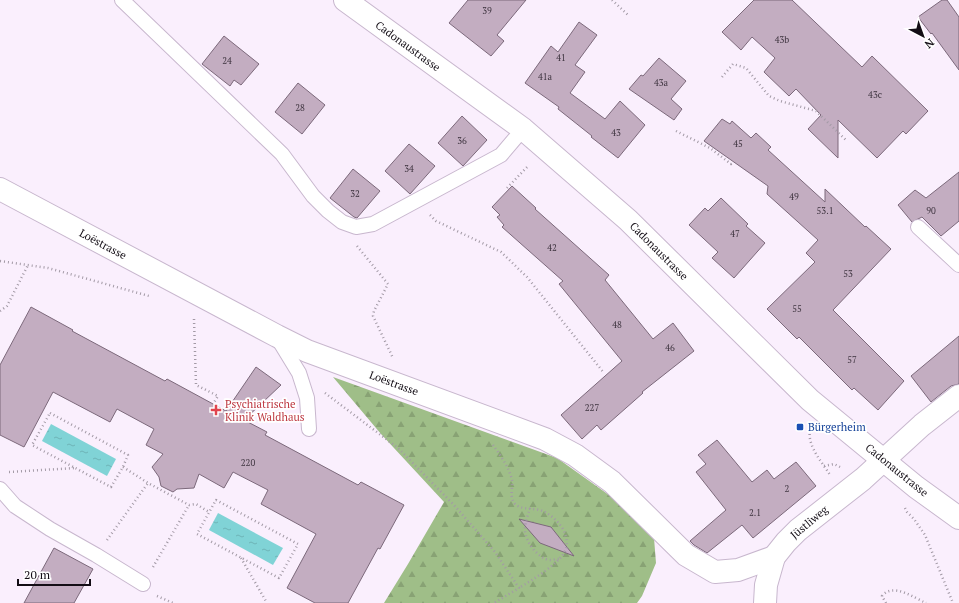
<svg xmlns="http://www.w3.org/2000/svg" width="959" height="603" font-family="'PT Serif',serif">
  <defs>
    <pattern id="forest-firs" width="22" height="20" patternUnits="userSpaceOnUse"><rect width="22" height="20" fill="#9fbe88"/><path d="M5 1l3.5 6h-7zM16 11l3.5 6h-7z" fill="#88a274"/></pattern>
    <pattern id="water-ripples" width="26" height="14" patternUnits="userSpaceOnUse"><rect width="26" height="14" fill="#80d3d6"/><path d="M2 4q2-2 4 0t4 0M15 11q2-2 4 0t4 0" fill="none" stroke="#6eb4b7"/></pattern>
  </defs>
  <rect width="100%" height="100%" fill="#faeffd"/>
  <polygon fill="url(#forest-firs)" points="333,377 557,458 623,505 654,538 656,563 642,596 637,603 384,603 408,564 444,502 381,434"/>
  <g fill="url(#water-ripples)">
    <polygon points="51,424 116,459 107,476 42,441"/>
    <polygon points="218,513 283,548 273,565 209,530"/>
  </g>
  <g fill="#c3adc1" stroke="#7c697b">
    <polygon points="468,0 526,0 497,35 504,41 491,56 449,23"/>
    <polygon points="754,0 792,0 862,67 872,56 928,111 906,134 903,131 877,158 838,120 838,158 808,129 821,115 796,89 789,96 764,72 775,58 752,37 741,50 722,32"/>
    <polygon points="942,0 947,0 959,17 959,70 932,33 931,34 918,17"/>
    <polygon points="579,22 597,35 575,65 585,72 570,93 605,119 620,101 645,125 618,158 591,137 592,136 558,109 559,107 525,83 551,46 558,52"/>
    <polygon points="224,36 259,64 241,85 234,80 230,86 202,64"/>
    <polygon points="659,58 686,81 671,99 682,109 674,120 629,89 641,75 643,76"/>
    <polygon points="298,83 325,105 302,134 275,112"/>
    <polygon points="462,116 487,140 463,166 438,143"/>
    <polygon points="722,119 730,124 732,121 751,138 756,133 771,147 768,150 825,202 825,189 865,227 866,226 891,249 833,310 904,381 878,410 854,388 852,390 799,337 797,339 767,309 815,262 806,253 818,240 767,194 768,186 704,141"/>
    <polygon points="409,144 435,166 410,194 385,171"/>
    <polygon points="353,169 380,191 357,218 354,217 330,198"/>
    <polygon points="959,172 959,221 941,236 922,217 912,222 898,205 915,190 926,198"/>
    <polygon points="512,186 536,208 535,209 609,275 605,280 653,339 673,323 694,351 642,392 643,393 601,430 597,425 582,439 561,415 622,361 559,284 563,281 502,227 504,225 497,217 500,215 492,207"/>
    <polygon points="721,198 748,224 746,226 765,243 734,278 712,258 718,252 689,225 705,208 708,211"/>
    <polygon points="31,307 73,330 72,331 165,381 167,379 226,411 256,367 281,385 244,420 267,432 265,435 358,485 361,482 404,505 380,549 378,548 348,603 315,603 287,588 316,534 261,504 268,490 233,472 224,488 199,474 194,488 177,489 173,492 161,486 159,477 152,467 163,454 146,445 154,429 117,409 110,422 53,392 24,447 0,435 0,365"/>
    <polygon points="959,336 959,384 951,386 931,402 911,376"/>
    <polygon points="717,440 752,482 767,470 774,479 796,462 816,486 753,538 742,525 707,553 694,545 690,541 726,510 696,472 706,464 698,455"/>
    <polygon points="519,519 551,527 574,556 540,543"/>
    <polygon points="54,548 93,569 74,603 24,603"/>
  </g>
  <g fill="none" stroke-linecap="round" stroke-linejoin="round">
    <g stroke="#c8b7ce" stroke-width="16">
      <g id="service">
        <polyline points="122,0 282,154 313,196 328,211 342,222 356,227 373,224 501,155 523,129"/>
        <polyline points="918,227 959,265"/>
        <polyline points="277,337 299,373 307,398 309,429"/>
        <polyline points="0,489 15,506 50,529 96,555 143,584"/>
      </g>
    </g>
    <g stroke="#c8b7ce" stroke-width="24">
      <g id="minor">
        <polyline points="345,0 523,129 628,220 810,400 916,487 959,518"/>
        <polyline points="0,189 277,336 307,351 545,439 575,455 612,482 686,555 715,572 738,570 774,557"/>
        <polyline points="765,603 766,585 774,557 786,542 798,530 863,479 922,425 959,396"/>
      </g>
    </g>
    <g stroke="#a39aa6" stroke-width="2.5" stroke-dasharray="1 3" stroke-linecap="butt">
      <polyline points="612,0 629,16"/>
      <polyline points="722,77 733,64 746,68 769,96 780,101 816,111 847,141"/>
      <polyline points="676,131 710,148 731,164 733,162"/>
      <polyline points="507,188 529,165"/>
      <polyline points="430,215 436,221 501,252 527,277 604,373"/>
      <polyline points="357,246 388,284 374,311 373,316 393,358"/>
      <polyline points="0,261 48,268 149,296"/>
      <polyline points="0,311 7,306 28,265"/>
      <polyline points="194,319 196,385 218,396 213,404"/>
      <polyline points="325,393 398,448 453,504 495,552 519,588 494,603"/>
      <polygon points="50,413 128,455 123,467 111,487 32,445"/>
      <path d="M810 430C807 446 822 462 830 475"/>
      <path d="M493 445C500 455 509 467 512 480 513 488 509 497 515 504 523 511 536 507 545 512 552 516 560 523 564 531 566 536 568 543 566 549 561 563 532 580 519 588"/>
      <polyline points="824,466 834,464 840,467"/>
      <polyline points="123,467 148,483 189,505 196,504 209,512"/>
      <polyline points="9,472 76,468"/>
      <polygon points="216,500 298,544 279,578 197,534"/>
      <path d="M530 508C528 515 525 522 525 530 525 541 538 559 550 560 553 560 556 559 559 559"/>
      <polyline points="905,508 907,512 914,519 925,535 953,603"/>
      <polyline points="107,540 148,483"/>
      <polyline points="241,558 267,603"/>
      <polyline points="153,567 189,505"/>
      <polyline points="157,596 173,603"/>
      <path d="M886 603 882 596C893 582 914 598 926 603"/>
    </g>
    <use href="#service" stroke="#fff" stroke-width="14"/>
    <use href="#minor" stroke="#fff" stroke-width="22"/>
  </g>
  <path fill="#e0444e" stroke="#fff" stroke-width="1.5" d="M214 404h4v4h4v4h-4v4h-4v-4h-4v-4h4z"/>
  <rect fill="#1a4fb4" stroke="#fff" stroke-width="1.5" x="796" y="423" width="8" height="8" rx="2"/>
  <g text-anchor="middle" dominant-baseline="central" stroke-width="3.5" stroke-linejoin="round" paint-order="stroke">
    <g font-size="9" fill="#3f3540">
      <text x="487" y="11">39</text>
      <text x="782" y="40">43b</text>
      <text x="561" y="58">41</text>
      <text x="227" y="61">24</text>
      <text x="545" y="77">41a</text>
      <text x="661" y="83">43a</text>
      <text x="875" y="95">43c</text>
      <text x="300" y="108">28</text>
      <text x="616" y="133">43</text>
      <text x="462" y="141">36</text>
      <text x="738" y="144">45</text>
      <text x="409" y="169">34</text>
      <text x="355" y="194">32</text>
      <text x="794" y="197">49</text>
      <text x="825" y="211">53.1</text>
      <text x="931" y="211">90</text>
      <text x="735" y="234">47</text>
      <text x="552" y="248">42</text>
      <text x="848" y="274">53</text>
      <text x="797" y="309">55</text>
      <text x="617" y="325">48</text>
      <text x="670" y="348">46</text>
      <text x="852" y="360">57</text>
      <text x="592" y="408">227</text>
      <text x="248" y="463">220</text>
      <text x="787" y="489">2</text>
      <text x="755" y="513">2.1</text>
    </g>
    <g font-size="11" fill="#130d15" stroke="#fff">
      <text transform="translate(408 46) rotate(36)">Cadonaustrasse</text>
      <text transform="translate(103 244) rotate(28)">Loëstrasse</text>
      <text transform="translate(659 251) rotate(45)">Cadonaustrasse</text>
      <text transform="translate(394 383) rotate(20)">Loëstrasse</text>
      <text transform="translate(897 470) rotate(39)">Cadonaustrasse</text>
      <text transform="translate(809 522) rotate(-40)">Jüstliweg</text>
    </g>
    <g font-size="11" fill="#be3a42" stroke="#fff" text-anchor="start">
      <text x="225" y="404">Psychiatrische<tspan x="225" dy="13">Klinik Waldhaus</tspan></text>
    </g>
    <g font-size="11" fill="#164399" stroke="#fff" text-anchor="start">
      <text x="808" y="427">Bürgerheim</text>
    </g>
  </g>
  <g transform="translate(923 36) rotate(139)" stroke="#ffffff" stroke-width="3" paint-order="stroke">
  <path d="M0-3L7 15L0 10L-7 15Z" fill="#130d15"/>
  <text y="-6" font-size="11" font-weight="bold" text-anchor="middle" fill="#130d15">N</text>
  </g>
  <path d="M18 579v6h72v-6" fill="none" stroke="#130d15" stroke-width="2"/>
  <text x="24" y="579" font-size="12" fill="#130d15" stroke="#ffffff" stroke-width="3" paint-order="stroke">20 m</text>
</svg>
